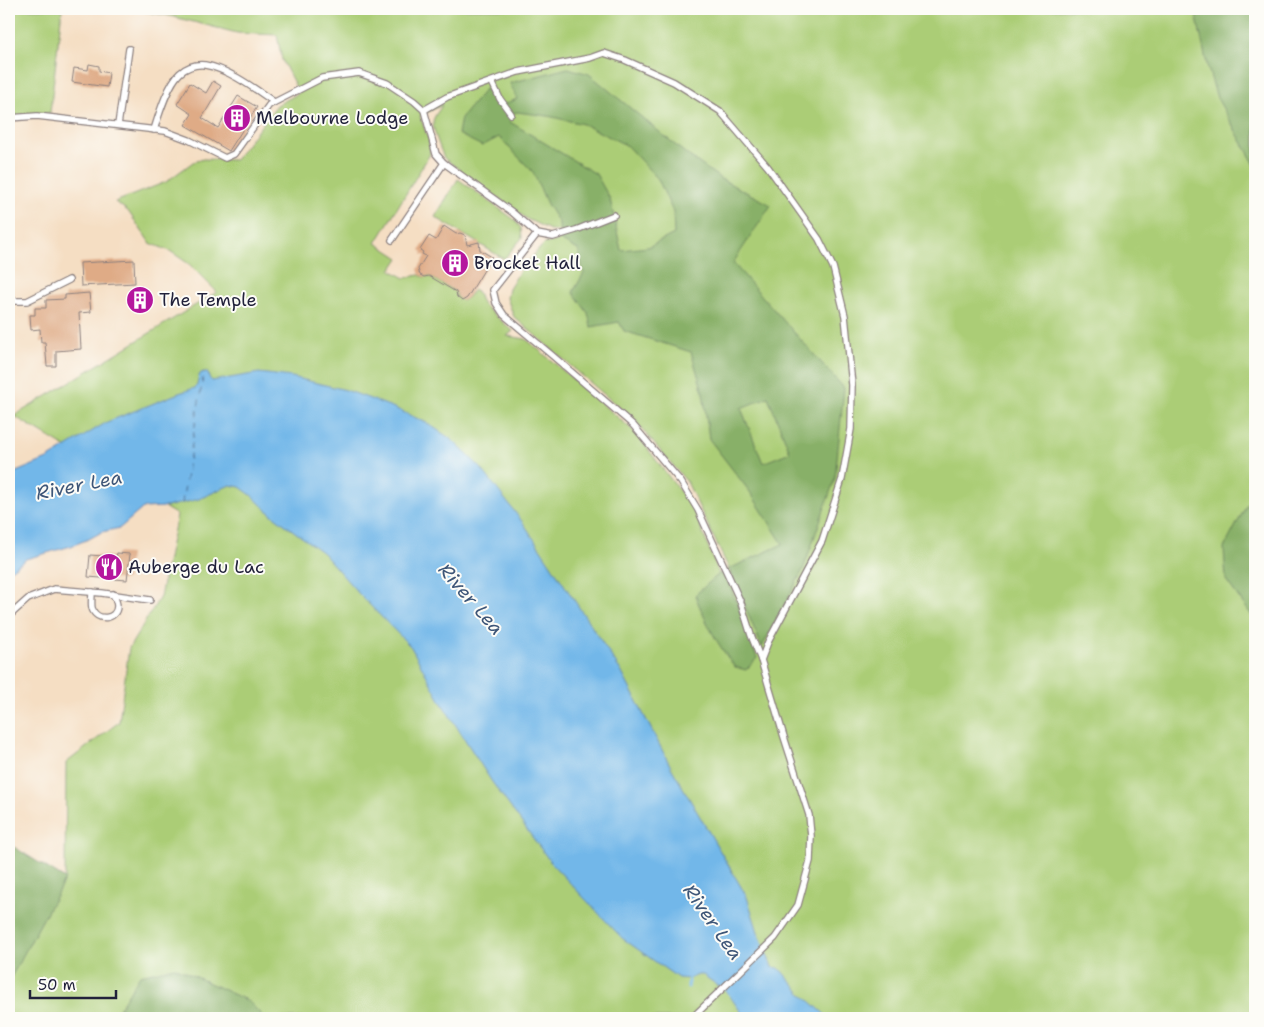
<svg xmlns="http://www.w3.org/2000/svg" width="1264" height="1027" font-family="'Shantell Sans',sans-serif">
  <rect width="100%" height="100%" fill="#fdfcf7"/>
  <filter id="ink" filterUnits="userSpaceOnUse"><feTurbulence type="fractalNoise" baseFrequency=".02" numOctaves="2"/><feDisplacementMap in="SourceGraphic" scale="10" xChannelSelector="R" yChannelSelector="G"/><feConvolveMatrix kernelMatrix="1 2 1 2 8 2 1 2 1" color-interpolation-filters="sRGB"/></filter>
  <filter id="wash" filterUnits="userSpaceOnUse"><feTurbulence type="fractalNoise" baseFrequency=".0096" numOctaves="4" result="noise"/><feDisplacementMap in="SourceGraphic" scale="20" xChannelSelector="R" yChannelSelector="G"/><feGaussianBlur stdDeviation="1.12" result="paint"/><feColorMatrix in="noise" values="0 0 0 0 0 0 0 0 0 0 0 0 0 0 0 0 0 1.4 0 .05"/><feComposite in="paint" operator="in"/></filter>
  <g filter="url(#wash)">
    <rect width="100%" height="100%" fill="#f5dec3"/>
    <g fill="#abcd76" stroke="#667858" fill-rule="evenodd">
      <polygon points="9,9 62,9 50,113 9,117"/>
      <path d="M129 9H1255V1018H9V978L65 879 66 763 119 722 129 648 160 597 177 515 14 416 217 292 189 264 170 251 150 243 128 211 115 202 166 182 193 162 203 159 235 160 277 105 299 93 282 60 277 35 237 33 170 16ZM442 105C440 110 433 116 433 123 433 131 441 150 444 158L527 219 550 230 559 231 560 240 544 244 521 269 509 289 507 298 514 317 634 420 687 482 729 569 719 574 694 510 635 432 526 339 507 336 513 331 482 304 477 291 474 290 467 298 462 301 457 297 456 292 429 276 424 277 419 275 405 278 391 270 399 258 376 243 430 154 429 141 420 116Z"/>
      <polygon points="458,179 515,220 521,228 522,238 504,259 435,217"/>
    </g>
    <g fill="#88b067" stroke="#556951" fill-rule="evenodd">
      <polygon points="1195,9 1255,9 1255,165 1217,98 1207,65"/>
      <path d="M568 68 589 74 685 153 721 179 771 205 733 263 783 320 844 388 835 478 803 570 762 647 729 569 783 544 750 492 709 439 703 392 691 352 624 331 619 322 591 327 588 313 573 292 584 273 578 250 560 240 559 223 547 204 533 172 499 137 482 146 458 134 461 118 486 88 497 107 517 99 510 83ZM517 112 548 116 583 124 626 145 658 179 673 212 674 234 648 247 621 250 610 199 596 174 510 122 511 114ZM768 397 790 452 763 463 741 408Z"/>
      <polygon points="1255,491 1255,620 1226,580 1224,548 1253,493"/>
      <path d="M724 572 738 606 757 658 746 670 735 667C717 644 706 623 695 595L719 574Z"/>
      <polygon points="9,844 65,879 9,981"/>
      <polygon points="175,967 248,1001 265,1018 113,1018 140,975"/>
    </g>
    <polygon fill="#72b7e9" stroke="#4a6c92" points="204,372 207,372 210,379 212,381 259,373 292,377 346,390 392,407 427,423 451,439 481,468 524,524 621,671 672,769 747,897 758,932 772,967 779,968 801,993 829,1018 743,1018 743,1015 727,992 703,975 698,975 689,979 678,978 622,938 552,864 492,782 441,702 411,647 360,595 323,553 271,514 251,495 240,487 230,485 199,499 167,507 143,508 120,528 102,532 89,539 71,546 26,559 9,571 9,475 47,459 107,422 179,393 195,388 197,385 199,376 201,373"/>
    <g fill="none" stroke-linecap="round" stroke-linejoin="round">
      <polyline stroke="#72b7e9" stroke-width="3" points="688,987 689,976"/>
      <polyline stroke="#3e5678" stroke-width="1" stroke-dasharray="6 5" stroke-linecap="butt" points="182,503 204,372"/>
    </g>
    <g id="blocks">
      <g fill="#dfab86">
        <polygon points="89,64 99,66 99,71 109,73 107,87 72,82 74,68 88,70"/>
        <polygon points="213,81 221,86 202,118 218,128 238,96 257,107 229,151 185,125 192,114 177,104 190,83 206,93"/>
        <polygon points="444,226 456,234 460,233 465,235 467,245 479,242 480,250 492,257 467,298 462,301 457,297 456,292 429,276 424,277 420,275 418,269 426,256 422,254 423,252 420,250 429,236 436,240"/>
        <polygon points="134,260 135,283 81,286 80,263"/>
        <polygon points="129,290 143,290 146,294 150,295 150,304 146,306 144,309 139,309 135,306 130,306"/>
        <polygon points="89,293 91,312 79,313 81,349 56,351 56,366 47,366 45,342 41,342 40,329 31,330 30,315 35,315 35,308 46,308 46,300 65,299 65,295"/>
        <polygon points="117,553 130,554 127,580 88,577 90,555 116,557"/>
      </g>
    </g>
  </g>
  <g filter="url(#ink)">
    <use href="#blocks" fill-opacity="0" stroke="#8c807f" stroke-width="1"/>
    <g fill="none" stroke-linecap="round" stroke-linejoin="round">
      <g stroke="#8c807f" stroke-width="8">
        <g id="service">
          <polyline points="492,82 500,99 511,114"/>
          <polyline points="424,110 436,154 444,163 512,212 537,234 493,290 496,303 504,315 554,357 633,425 681,482 698,510 741,603 751,635 761,660 784,737 809,815 811,836 810,861 798,905 775,938 692,1018"/>
          <polyline points="9,118 37,116 165,131 189,140 225,158 234,154 269,105 322,78 359,73 387,83 414,101 424,110 447,97 518,72 590,58 604,53 625,60 674,82 720,111 768,167 819,239 833,267 845,316 852,385 851,429 842,479 822,541 768,642 761,660"/>
          <polyline points="118,125 129,49"/>
          <path d="M154 130C159 114 168 84 180 73 187 67 196 64 205 65 229 69 255 89 274 102"/>
          <polyline points="537,234 553,237 576,230 614,215"/>
          <polyline points="392,240 444,163"/>
          <polyline points="9,301 27,301 69,280"/>
          <path d="M92 592C92 597 91 603 92 608 96 622 117 620 117 606 117 602 115 598 113 594"/>
          <polyline points="9,616 28,599 54,589 102,593 150,600"/>
        </g>
      </g>
      <use href="#service" stroke="#fff" stroke-width="5.5"/>
    </g>
  </g>
  <defs>
    <g id="building-disc" transform="scale(1.4375)"><circle r="9.5" fill="#b5179e" stroke="#fdfcf7"/><path d="M-4-6H4V6H1V3H-1V6H-4ZM-2.5-4.3h1.7v1.8h-1.7ZM.8-4.3h1.7v1.8H.8ZM-2.5-1h1.7V.8h-1.7ZM.8-1h1.7V.8H.8Z" fill="#fff"/></g>
    <g id="restaurant-disc" transform="scale(1.4375)"><circle r="9.5" fill="#b5179e" stroke="#fdfcf7"/><path d="M-5-6h1v4h1v-4h1v4h1v-4h1v5L-1.5 .5V6h-2V.5L-5-1ZM5-6V6H3V1.5H1.5Q1.5-4 5-6Z" fill="#fff"/></g>
  </defs>
  <g fill-rule="evenodd">
    <use href="#building-disc" x="237" y="118"/>
    <use href="#building-disc" x="455" y="263"/>
    <use href="#building-disc" x="140" y="300"/>
    <use href="#restaurant-disc" x="109" y="567"/>
  </g>
  <g text-anchor="middle" dominant-baseline="central" stroke-width="4" stroke-linejoin="round" paint-order="stroke">
    <g font-size="18" fill="#22223b" stroke="#fdfcf7" text-anchor="start">
      <text x="256" y="118">Melbourne Lodge</text>
      <text x="474" y="263">Brocket Hall</text>
      <text x="159" y="300">The Temple</text>
      <text x="128" y="567">Auberge du Lac</text>
    </g>
    <g font-size="19" font-style="italic" fill="#3e5678" stroke="#fdfcf7">
      <text transform="translate(79 485) rotate(-11)">River Lea</text>
      <text transform="translate(471 599) rotate(49)">River Lea</text>
      <text transform="translate(713 922) rotate(55)">River Lea</text>
    </g>
  </g>
  <rect width="1264" height="1027" fill="none" stroke="#fdfcf7" stroke-width="30"/>
  <path d="M30 990v8h86v-8" fill="none" stroke="#22223b" stroke-width="2.5"/>
  <text x="38" y="990" font-size="15" fill="#22223b" stroke="#fdfcf7" stroke-width="4" paint-order="stroke">50 m</text>
</svg>
